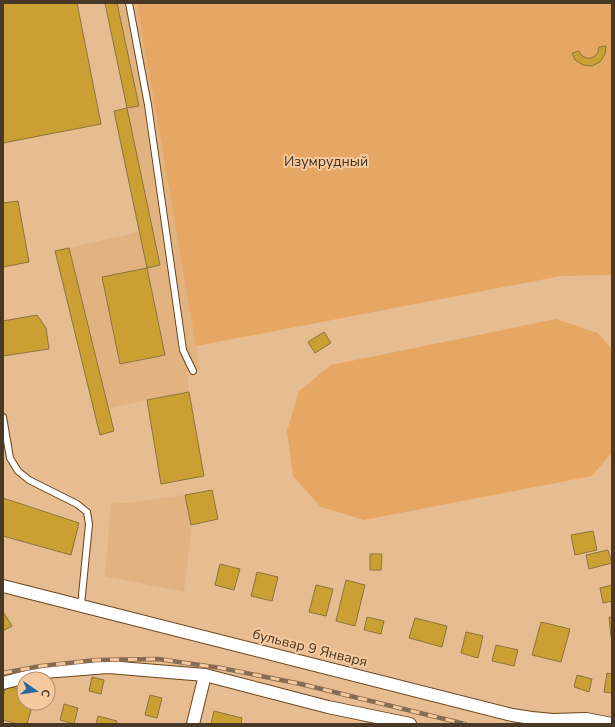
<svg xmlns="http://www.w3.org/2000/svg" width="615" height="727" font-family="'Nunito Sans',sans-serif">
  <rect width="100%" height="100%" fill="#e7bc91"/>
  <g fill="#e3b281">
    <polygon points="105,3 137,3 200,369 187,372 189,392 109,408 114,431 100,435 55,251 139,232 114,111 127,108"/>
    <polygon points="185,495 191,525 191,532 184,592 105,576 111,502 126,503"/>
  </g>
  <g fill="#e6a764">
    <polygon points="137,3 612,3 612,275 561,276 196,346"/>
    <polygon points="556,319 598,333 612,350 612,452 592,476 364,520 321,507 293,476 287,431 299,391 331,365"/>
  </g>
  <g fill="#cba032" stroke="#8b7440">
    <polygon points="3,3 77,3 101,124 3,143"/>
    <polygon points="105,3 117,3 139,106 127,108"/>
    <polygon points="606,46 605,54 600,62 592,66 583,65 575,60 572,53 579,51 581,55 586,58 591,58 595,56 598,52 599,47"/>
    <polygon points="127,108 160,265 147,268 114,111"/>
    <polygon points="18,201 29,262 3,267 3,203"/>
    <polygon points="69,248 114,431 100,435 55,251"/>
    <polygon points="147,268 165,355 120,364 102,277"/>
    <polygon points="37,315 46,328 49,349 3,356 3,321"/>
    <polygon points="324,332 331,343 315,353 308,342"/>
    <polygon points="189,392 204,476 161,484 147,400"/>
    <polygon points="212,490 218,519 191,525 185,495"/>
    <polygon points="3,498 79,523 71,555 3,536"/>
    <polygon points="593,531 597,550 575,555 571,535"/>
    <polygon points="608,550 612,563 589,569 586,555"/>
    <polygon points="370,554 382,554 381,570 370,570"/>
    <polygon points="220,564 240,569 234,590 215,585"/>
    <polygon points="257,572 278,577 272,601 251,596"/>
    <polygon points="346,580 365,585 355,626 336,621"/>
    <polygon points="316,585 333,589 326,616 309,612"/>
    <polygon points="612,585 612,601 603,603 600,588"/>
    <polygon points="4,613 12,626 3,631 3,614"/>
    <polygon points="367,617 384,621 381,634 364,630"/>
    <polygon points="609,617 612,617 612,637 611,637"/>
    <polygon points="415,618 447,626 442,647 409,638"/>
    <polygon points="541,622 570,629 561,662 532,655"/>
    <polygon points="466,632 483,636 478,658 461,653"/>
    <polygon points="496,645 518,650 514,666 492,661"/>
    <polygon points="607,673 612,674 612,693 604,692"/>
    <polygon points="577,675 592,679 589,692 574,687"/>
    <polygon points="92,677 104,680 101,694 89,691"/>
    <polygon points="6,686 24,690 24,703 33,703 27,724 18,724 3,720 3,696"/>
    <polygon points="150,695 162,698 157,718 145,715"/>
    <polygon points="64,704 78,708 74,724 60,720"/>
    <polygon points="214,711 242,718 241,724 211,724"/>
    <polygon points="98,716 117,721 117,724 96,724"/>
  </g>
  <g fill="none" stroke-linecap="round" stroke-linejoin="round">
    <g stroke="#6a451b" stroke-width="8">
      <g id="lane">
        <polyline points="129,3 148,105 183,350 193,371"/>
        <polyline points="3,417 10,458 18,471 29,480 77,504 87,512 89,524 81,605"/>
      </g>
    </g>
    <g stroke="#6a451b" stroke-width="14">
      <g id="street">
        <polyline points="3,586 512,715 532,718 553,720 586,719 612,724"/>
        <polyline points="3,683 45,672 108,667 205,675 328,707 410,724"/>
        <polyline points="193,724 205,675"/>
      </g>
    </g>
    <use href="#lane" stroke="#fff" stroke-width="6"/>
    <use href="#street" stroke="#fff" stroke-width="12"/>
    <g stroke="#886c51" stroke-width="4.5">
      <polyline id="rail" points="3,673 41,666 97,660 158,659 221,668 301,684 465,724"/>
    </g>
    <use href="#rail" stroke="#f5c99d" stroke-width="3" stroke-dasharray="9" stroke-linecap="butt"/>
  </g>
  <g text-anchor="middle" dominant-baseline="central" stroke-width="4" stroke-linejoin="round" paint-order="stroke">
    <g font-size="14" fill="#453321" stroke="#f5c99d">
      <text x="326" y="161">Изумрудный</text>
    </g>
    <g font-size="14" fill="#4a3827" stroke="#f5c99d">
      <text transform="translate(310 648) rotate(14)">бульвар 9 Января</text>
    </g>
  </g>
  <rect width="615" height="727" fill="none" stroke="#4a3827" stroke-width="8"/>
  <g transform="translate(36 691) rotate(103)"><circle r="19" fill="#f5c99d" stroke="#b18f6e"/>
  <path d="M0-3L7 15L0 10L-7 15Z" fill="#26699e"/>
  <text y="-6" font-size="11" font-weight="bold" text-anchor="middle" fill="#4a3827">С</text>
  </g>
</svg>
